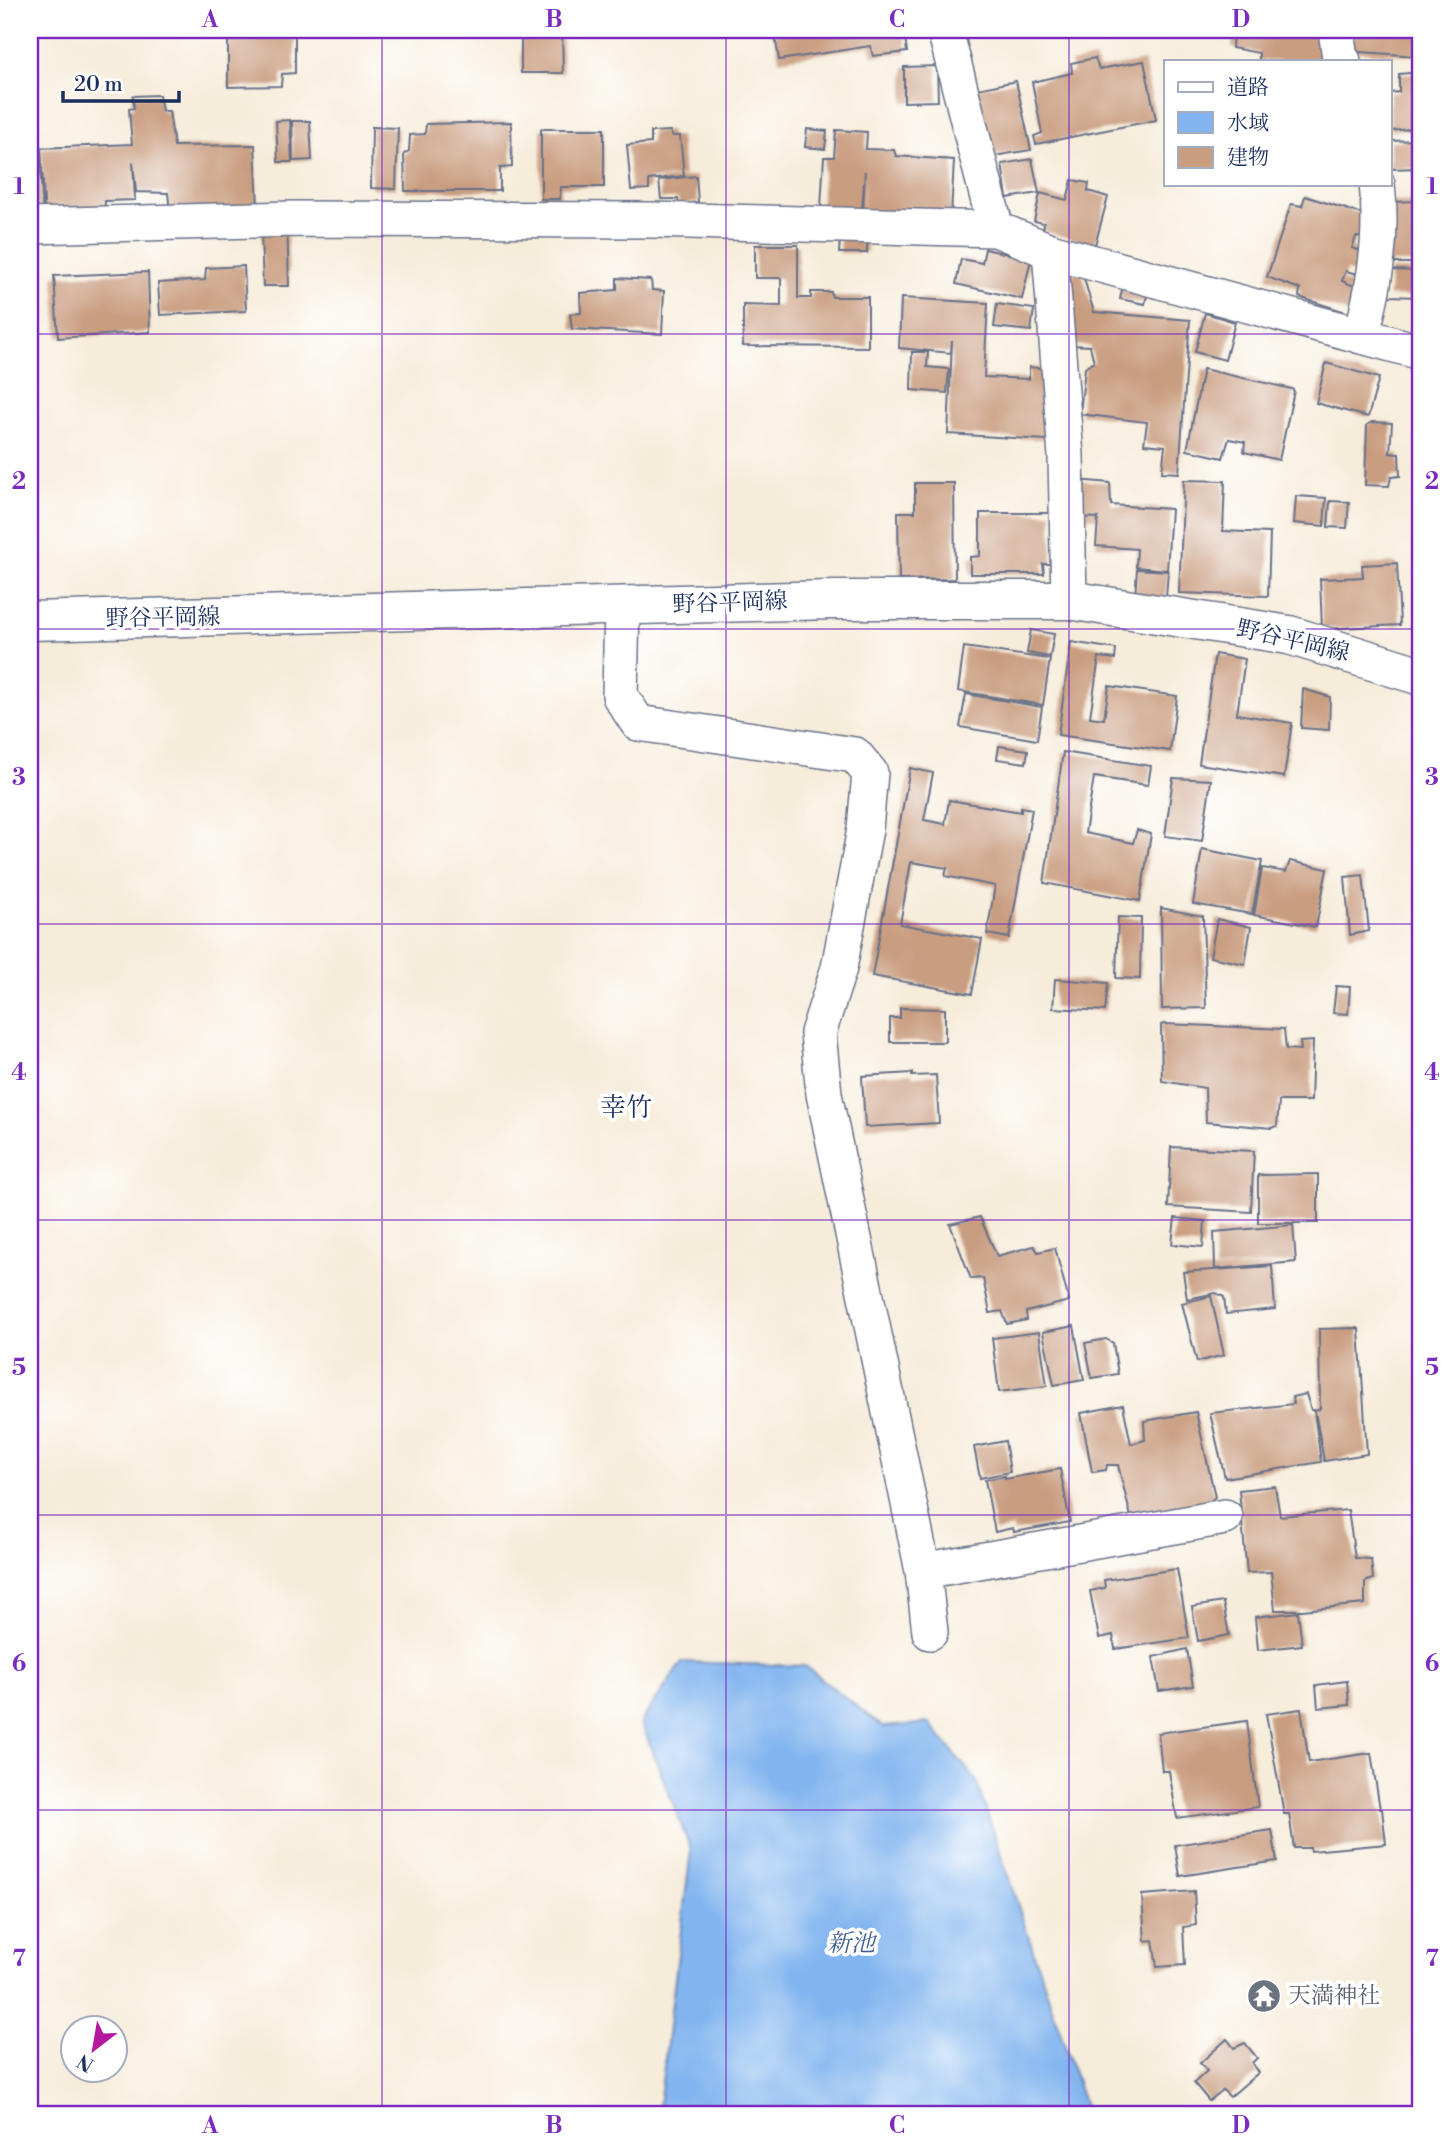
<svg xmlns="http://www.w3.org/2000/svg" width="1451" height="2144" font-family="'Libre Bodoni','Noto Serif JP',serif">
  <rect width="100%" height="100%" fill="#fff"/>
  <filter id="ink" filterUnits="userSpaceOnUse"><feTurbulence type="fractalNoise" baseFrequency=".0143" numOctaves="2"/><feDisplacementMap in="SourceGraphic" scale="14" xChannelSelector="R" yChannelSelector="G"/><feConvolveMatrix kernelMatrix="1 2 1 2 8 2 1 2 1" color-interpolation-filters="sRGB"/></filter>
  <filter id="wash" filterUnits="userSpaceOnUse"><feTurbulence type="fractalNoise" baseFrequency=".00686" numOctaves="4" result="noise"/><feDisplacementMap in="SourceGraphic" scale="28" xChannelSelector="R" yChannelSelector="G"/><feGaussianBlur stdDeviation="1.57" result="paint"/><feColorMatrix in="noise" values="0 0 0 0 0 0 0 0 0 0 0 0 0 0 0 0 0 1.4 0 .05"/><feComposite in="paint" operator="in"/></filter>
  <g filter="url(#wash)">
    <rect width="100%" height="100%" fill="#f6ecda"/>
    <polygon fill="#82b5ef" stroke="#4e72a6" stroke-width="2" points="682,1662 805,1666 883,1727 929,1723 976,1780 1084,2103 1085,2114 658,2114 691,1850 641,1722"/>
    <g id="blocks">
      <g fill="#c99d80">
        <polygon points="521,30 562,30 563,73 521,73"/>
        <polygon points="774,30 920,30 920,32 905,36 907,52 873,56 870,46 779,60"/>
        <polygon points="1233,30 1324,30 1321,61 1259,61 1259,53 1232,48"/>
        <polygon points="1344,30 1420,30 1417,56 1347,51"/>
        <polygon points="228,33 295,33 295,73 282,74 281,86 228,87"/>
        <polygon points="1095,58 1099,69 1144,61 1156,120 1036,144 1034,136 1042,133 1032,82 1072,73 1071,63"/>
        <polygon points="937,66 938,101 904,102 904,67"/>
        <polygon points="1421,72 1421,128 1390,131 1390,93 1399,92 1399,74"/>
        <polygon points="1016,81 1031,150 987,157 973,90"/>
        <polygon points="159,95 162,111 169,111 174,146 255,145 258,207 170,212 168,193 136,192 133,162 135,200 105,201 104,216 45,219 41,148 132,144 129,109 134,108 133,96"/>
        <polygon points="30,103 37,103 43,219 30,219"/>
        <polygon points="290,120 292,162 278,162 276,121"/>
        <polygon points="292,121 310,121 312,160 293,161"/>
        <polygon points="511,122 512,167 500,168 500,191 405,191 404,154 409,151 410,135 425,134 426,124"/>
        <polygon points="372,127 398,128 396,189 371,188"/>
        <polygon points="541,129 604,129 604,187 561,187 560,199 541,199"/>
        <polygon points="807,129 827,131 825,149 805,147"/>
        <polygon points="836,130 867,132 866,149 894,150 896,156 954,160 951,216 863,210 865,171 862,210 821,207 824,157 834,157"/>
        <polygon points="670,131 672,136 680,136 684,176 649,180 649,189 631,190 627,145 651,143 651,132"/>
        <polygon points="1420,140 1421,168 1390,169 1390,141"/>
        <polygon points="1032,159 1039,193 1007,198 1002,164"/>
        <polygon points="696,176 698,202 679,205 678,199 661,199 659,180"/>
        <polygon points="1072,180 1089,183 1088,191 1108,197 1095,245 1043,231 1044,223 1034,221 1040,193 1067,200"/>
        <polygon points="1305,196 1368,216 1363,237 1356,237 1352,248 1368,253 1361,275 1346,271 1342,281 1362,289 1352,314 1299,297 1300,289 1267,277 1291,204 1302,206"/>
        <polygon points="1421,201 1421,263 1387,263 1388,202"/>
        <polygon points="287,220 289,286 263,286 261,232"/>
        <polygon points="840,238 867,239 867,253 839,253"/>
        <polygon points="755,245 798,245 798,298 811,298 811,292 831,292 832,297 868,297 868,347 743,346 743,305 781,306 781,278 755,278"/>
        <polygon points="985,249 1031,259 1022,299 956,284 961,259 982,263"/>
        <polygon points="244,266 246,311 160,315 158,283 205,280 206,268"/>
        <polygon points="1390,270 1420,271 1419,297 1389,296"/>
        <polygon points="148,272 150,332 58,338 54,276"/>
        <polygon points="1082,272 1094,312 1190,320 1179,473 1162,472 1165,446 1144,444 1147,422 1080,414 1085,368 1094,362 1090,346 1072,345 1061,275"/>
        <polygon points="617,278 651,280 652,290 664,291 662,334 572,329 570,314 581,313 580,293 617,290"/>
        <polygon points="1124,281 1149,286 1145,304 1120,299"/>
        <polygon points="901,298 988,303 984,377 1029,379 1029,367 1050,369 1047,440 948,434 952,341 951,353 899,348"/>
        <polygon points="997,304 1034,309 1031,331 994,327"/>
        <polygon points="1205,313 1235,322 1225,360 1195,352"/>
        <polygon points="912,352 928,352 927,367 949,369 947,393 911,390"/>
        <polygon points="1326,363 1379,378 1368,417 1316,403"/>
        <polygon points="1203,369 1292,389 1294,391 1279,460 1244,452 1245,442 1229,439 1223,458 1187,450"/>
        <polygon points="1372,422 1392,423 1390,453 1399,454 1400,476 1391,477 1389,486 1365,485 1367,425"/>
        <polygon points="1077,480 1110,483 1111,505 1171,509 1167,570 1136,567 1137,549 1096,546 1098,518 1075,517"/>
        <polygon points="1184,480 1225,481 1223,531 1270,533 1268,596 1179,593"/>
        <polygon points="915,483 954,483 955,579 899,580 898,512 915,512"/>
        <polygon points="1296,496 1326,498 1324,526 1294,523"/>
        <polygon points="1330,501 1349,502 1347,528 1328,527"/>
        <polygon points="980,513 1052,513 1052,564 1043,564 1044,574 970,574 970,557 980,556"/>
        <polygon points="1397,563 1400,625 1322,629 1320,579 1363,577 1362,565"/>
        <polygon points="1137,569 1168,571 1166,598 1135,597"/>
        <polygon points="1031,630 1054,634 1050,657 1027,653"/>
        <polygon points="1071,642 1116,649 1115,659 1099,657 1090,717 1104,719 1109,686 1177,696 1170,751 1058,735"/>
        <polygon points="964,647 1050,659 1043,705 958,691"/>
        <polygon points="1215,654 1245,659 1237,714 1292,723 1284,777 1199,764"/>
        <polygon points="1303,689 1330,697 1329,730 1301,728"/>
        <polygon points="966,694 1042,707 1037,740 960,727"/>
        <polygon points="999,746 1028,750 1026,763 997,759"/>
        <polygon points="1063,752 1151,766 1148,785 1094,777 1085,833 1133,843 1137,830 1151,834 1140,901 1044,883"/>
        <polygon points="910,768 933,773 924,820 945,824 949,800 1021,812 1021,807 1032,809 1009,938 987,934 995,886 945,876 947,868 911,862 900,924 982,939 972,994 872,976"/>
        <polygon points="1173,778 1211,780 1202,841 1165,836"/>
        <polygon points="1202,849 1262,861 1252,914 1193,904"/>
        <polygon points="1290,861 1327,869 1316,927 1254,915 1262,868 1286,872"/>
        <polygon points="1363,875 1369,931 1350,935 1345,877"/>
        <polygon points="1161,908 1203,916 1206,1008 1162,1009"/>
        <polygon points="1118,917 1141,918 1140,979 1116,978"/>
        <polygon points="1217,919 1251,927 1245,964 1210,957"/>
        <polygon points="1055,979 1108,983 1105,1011 1053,1008"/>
        <polygon points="1336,986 1350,987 1348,1014 1333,1013"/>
        <polygon points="900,1008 945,1009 945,1042 890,1042 890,1018 900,1018"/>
        <polygon points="1163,1024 1284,1029 1286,1049 1301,1050 1300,1042 1313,1041 1311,1101 1279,1101 1277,1126 1272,1128 1206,1122 1205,1088 1162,1081 1161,1025"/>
        <polygon points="912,1073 912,1076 936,1075 939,1123 865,1127 862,1076"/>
        <polygon points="1171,1147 1254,1151 1251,1212 1168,1207"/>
        <polygon points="1318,1174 1318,1223 1258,1223 1258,1175"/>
        <polygon points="980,1217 997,1256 1034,1246 1038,1252 1055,1248 1069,1301 1026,1312 1027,1320 1007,1324 1002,1311 990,1313 983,1278 971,1279 950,1224"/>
        <polygon points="1175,1218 1205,1221 1203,1247 1172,1244"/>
        <polygon points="1293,1225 1296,1262 1215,1269 1214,1232"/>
        <polygon points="1272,1266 1275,1309 1226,1314 1224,1297 1216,1293 1187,1299 1183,1272"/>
        <polygon points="1211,1296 1224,1355 1197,1362 1182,1303"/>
        <polygon points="1074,1326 1084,1380 1054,1385 1043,1332"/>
        <polygon points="1357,1328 1359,1329 1367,1454 1324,1461 1315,1411 1320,1409 1319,1329"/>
        <polygon points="1039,1332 1047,1386 999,1392 992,1338"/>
        <polygon points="1106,1339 1113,1343 1118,1374 1092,1378 1085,1343"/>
        <polygon points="1306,1394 1311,1410 1314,1410 1321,1462 1225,1478 1210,1413 1294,1404 1292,1397"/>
        <polygon points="1123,1405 1131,1444 1145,1440 1144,1421 1196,1412 1215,1497 1198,1513 1133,1525 1118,1465 1107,1465 1106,1470 1092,1472 1081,1413"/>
        <polygon points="1005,1441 1010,1472 980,1478 974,1447"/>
        <polygon points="1060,1469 1070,1522 1014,1532 1013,1528 995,1532 985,1480 1005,1476 1005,1479"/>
        <polygon points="1275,1486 1280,1516 1348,1510 1355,1558 1371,1559 1373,1579 1365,1582 1365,1604 1302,1610 1275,1610 1271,1572 1247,1573 1239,1490"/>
        <polygon points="1177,1569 1189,1638 1115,1649 1113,1635 1099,1638 1090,1591 1105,1588 1104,1580"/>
        <polygon points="1223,1602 1229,1635 1198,1641 1192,1607"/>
        <polygon points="1298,1612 1302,1645 1258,1650 1255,1617"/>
        <polygon points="1187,1649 1193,1686 1159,1691 1153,1657"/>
        <polygon points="1347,1681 1349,1705 1318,1708 1316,1685"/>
        <polygon points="1301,1709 1309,1762 1371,1753 1380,1809 1382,1809 1386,1844 1311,1851 1310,1848 1294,1848 1289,1814 1284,1814 1266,1714"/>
        <polygon points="1247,1721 1258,1807 1177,1818 1169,1771 1162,1771 1158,1733"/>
        <polygon points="1272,1830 1277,1861 1180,1876 1175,1845"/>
        <polygon points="1194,1891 1196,1925 1183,1927 1185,1965 1157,1967 1153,1940 1145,1941 1142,1895"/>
        <polygon points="1227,2039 1234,2048 1245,2043 1257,2058 1252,2063 1258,2073 1230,2097 1223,2090 1209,2101 1194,2083 1207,2071 1200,2063"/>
      </g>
    </g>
  </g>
  <g filter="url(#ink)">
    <use href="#blocks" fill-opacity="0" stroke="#687189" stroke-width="2"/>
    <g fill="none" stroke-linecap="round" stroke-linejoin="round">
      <g stroke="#687189" stroke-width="38">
        <g id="street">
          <polyline points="945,30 996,229"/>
          <polyline points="1336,30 1340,58 1343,61"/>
          <polyline points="30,226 293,219 652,220 996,229 1050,251 1421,352"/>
          <polyline points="1050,251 1066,456 1069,600"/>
          <path d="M1361 336C1375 287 1383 234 1377 184"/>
          <polyline points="622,606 620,696 638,723 855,755 870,773 865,829 839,968 818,1033 824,1094 923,1571 930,1632"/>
          <polyline points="923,1571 1225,1517"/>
        </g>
      </g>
      <g stroke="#687189" stroke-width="41">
        <polyline id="secondary" points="30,621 833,600 1069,600 1289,635 1421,676"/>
      </g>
      <use href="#street" stroke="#fff" stroke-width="35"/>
      <use href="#secondary" stroke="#fff" stroke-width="38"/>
    </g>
  </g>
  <path fill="none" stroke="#7b2cbf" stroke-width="2" stroke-opacity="0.55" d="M382 30V2114M726 30V2114M1069 30V2114M30 334H1421M30 629H1421M30 924H1421M30 1220H1421M30 1515H1421M30 1810H1421"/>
  <defs>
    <g id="temple-disc" transform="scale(1.75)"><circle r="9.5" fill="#6b7280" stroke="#fff"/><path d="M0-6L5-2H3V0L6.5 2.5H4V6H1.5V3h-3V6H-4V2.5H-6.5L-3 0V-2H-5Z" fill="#fff"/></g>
  </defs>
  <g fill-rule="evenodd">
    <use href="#temple-disc" x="1264" y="1996"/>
  </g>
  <g text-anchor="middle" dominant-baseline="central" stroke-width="7" stroke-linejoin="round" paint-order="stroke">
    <g font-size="23" fill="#1b2f5e" stroke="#fff">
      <text transform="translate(730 603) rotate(-2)">野谷平岡線</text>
      <text transform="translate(163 618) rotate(-1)">野谷平岡線</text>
      <text transform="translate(1293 641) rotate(13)">野谷平岡線</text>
    </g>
    <g font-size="23" fill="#5b616d" stroke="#fff" text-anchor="start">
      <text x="1288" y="1996">天満神社</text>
    </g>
    <g font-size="24" font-style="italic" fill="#3f5e91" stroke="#fff">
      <text x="851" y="1944">新池</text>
    </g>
    <g font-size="26" fill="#1b2f5e" stroke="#fff">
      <text x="626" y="1108">幸竹</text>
    </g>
  </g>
  <rect width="1451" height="2144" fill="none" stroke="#fff" stroke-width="77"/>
  <rect x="1164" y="60" width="228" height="126" fill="#ffffff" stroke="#a4acbf" stroke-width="2"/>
  <rect x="1178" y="82" width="35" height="10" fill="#ffffff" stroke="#a4acbf" stroke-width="2"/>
  <text x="1227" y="94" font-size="21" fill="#1b2f5e">道路</text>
  <rect x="1178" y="112" width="35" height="21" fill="#82b5ef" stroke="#a4acbf" stroke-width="2"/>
  <text x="1227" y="130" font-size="21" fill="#1b2f5e">水域</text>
  <rect x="1178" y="147" width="35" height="21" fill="#c99d80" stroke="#a4acbf" stroke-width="2"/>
  <text x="1227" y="164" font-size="21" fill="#1b2f5e">建物</text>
  <g transform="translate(94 2049) rotate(211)"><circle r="33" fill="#ffffff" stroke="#a4acbf" stroke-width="2"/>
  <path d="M0-5L12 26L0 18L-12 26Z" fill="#b5179e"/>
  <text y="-10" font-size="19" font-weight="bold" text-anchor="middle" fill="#1b2f5e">N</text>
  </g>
  <path d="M63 91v10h116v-10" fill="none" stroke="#1b2f5e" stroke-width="3.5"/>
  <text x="74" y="91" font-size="21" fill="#1b2f5e" stroke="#ffffff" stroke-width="5" paint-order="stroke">20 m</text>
  <rect x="38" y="38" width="1374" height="2068" fill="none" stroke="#7b2cbf" stroke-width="2.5"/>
  <g font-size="23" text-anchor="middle" font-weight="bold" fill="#7b2cbf">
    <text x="210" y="27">A</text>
    <text x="554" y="27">B</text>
    <text x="897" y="27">C</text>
    <text x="1241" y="27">D</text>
    <text x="19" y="194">1</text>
    <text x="1432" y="194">1</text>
    <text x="19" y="489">2</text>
    <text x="1432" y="489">2</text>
    <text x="19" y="785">3</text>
    <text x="1432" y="785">3</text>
    <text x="19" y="1080">4</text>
    <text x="1432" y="1080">4</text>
    <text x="19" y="1375">5</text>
    <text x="1432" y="1375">5</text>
    <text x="19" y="1671">6</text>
    <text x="1432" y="1671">6</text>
    <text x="19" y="1966">7</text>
    <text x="1432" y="1966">7</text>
    <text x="210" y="2133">A</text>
    <text x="554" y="2133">B</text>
    <text x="897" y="2133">C</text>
    <text x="1241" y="2133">D</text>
  </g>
</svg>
